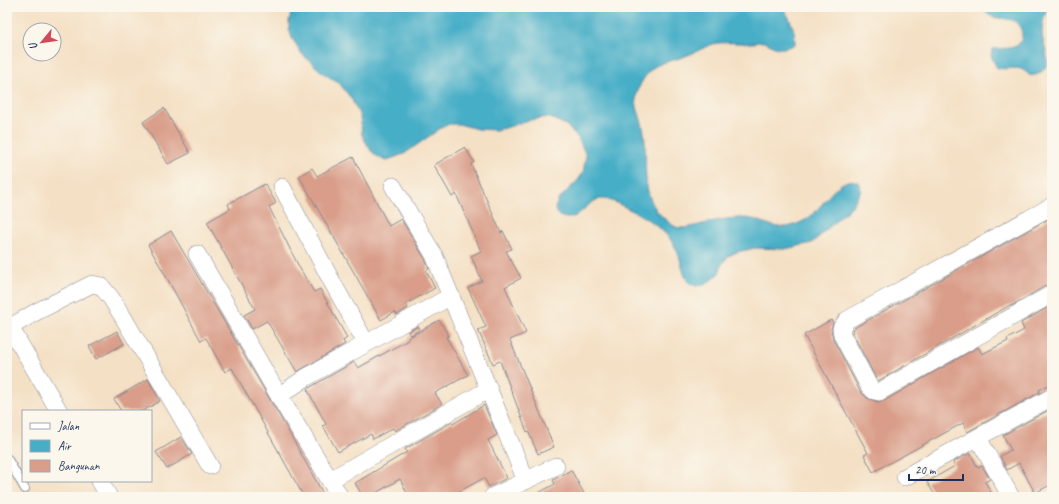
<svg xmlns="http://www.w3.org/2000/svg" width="1059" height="504" font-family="Caveat,sans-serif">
  <rect width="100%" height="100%" fill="#fbf7ec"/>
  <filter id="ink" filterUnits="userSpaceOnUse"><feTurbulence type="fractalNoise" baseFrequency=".025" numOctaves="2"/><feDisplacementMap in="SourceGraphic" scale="8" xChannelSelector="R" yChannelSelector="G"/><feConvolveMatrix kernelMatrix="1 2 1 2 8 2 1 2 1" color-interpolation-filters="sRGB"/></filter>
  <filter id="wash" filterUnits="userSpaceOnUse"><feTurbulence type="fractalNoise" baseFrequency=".012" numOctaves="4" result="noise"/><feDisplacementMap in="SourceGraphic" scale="16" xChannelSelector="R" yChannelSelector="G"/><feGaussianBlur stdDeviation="0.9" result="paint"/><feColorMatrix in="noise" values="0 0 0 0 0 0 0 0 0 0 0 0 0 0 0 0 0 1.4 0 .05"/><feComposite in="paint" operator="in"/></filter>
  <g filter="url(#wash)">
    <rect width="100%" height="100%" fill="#f4e0c4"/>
    <g fill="#47aec7" stroke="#316e92">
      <path d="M296 7H783C790 19 796 30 795 44 787 48 781 50 772 46 770 45 767 42 764 42 761 41 756 43 752 43 739 44 725 41 713 44 704 47 697 52 688 55 677 60 664 61 654 67 646 73 635 90 636 101 637 110 641 118 643 127 650 160 636 196 666 220 671 224 675 228 682 228 687 228 694 226 699 225 713 221 726 218 741 218 770 218 774 238 807 219 821 210 834 183 849 181 851 180 855 181 858 182L861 190 852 206 812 243 785 249 755 248 737 252 728 256 722 264 719 273 713 279 705 284 696 286 688 282C683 274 682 265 679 256 671 232 650 220 629 209 620 205 610 198 600 199 587 201 581 218 568 218 566 218 562 217 559 216L555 208 558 200 578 180 583 173 586 155 578 138 566 125 548 117 530 120 505 128 495 130 477 129 459 124H449L441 128 404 154 387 160 378 157 371 151 362 135 360 116 351 98 339 83 323 73 302 54 292 38 289 29V20L292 11Z"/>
      <path d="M983 7H1048C1045 15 1042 23 1042 31 1041 44 1055 63 1041 72 1038 75 1033 76 1029 75 1027 73 1024 70 1021 69 1015 67 1005 70 997 68L991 56 992 49C1004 47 1020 52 1022 36 1022 31 1020 25 1016 22 1005 15 989 23 983 7Z"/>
    </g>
    <g id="blocks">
      <g fill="#d99d89">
        <polygon points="164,108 190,153 168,164 143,122"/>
        <polygon points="465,147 474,162 471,164 501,233 503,231 512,249 506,251 521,278 505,287 526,333 510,340 554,447 538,454 528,431 527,432 500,361 493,364 478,330 486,327 468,288 482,281 471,256 481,251 456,194 452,197 434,165"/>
        <polygon points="353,157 389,226 401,219 425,259 429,269 426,271 435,288 406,304 408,308 397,315 395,312 381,320 299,176 312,168 317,176"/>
        <polygon points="265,184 276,203 269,207 299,267 314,292 320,289 347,338 343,341 345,344 297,372 267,321 252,329 244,315 255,309 207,222 230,209 228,204"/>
        <polygon points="1052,217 1052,284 1047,285 1011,306 1010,305 878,381 877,380 852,332 854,328"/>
        <polygon points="171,231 286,427 325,497 304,497 232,368 225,372 206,338 201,341 167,278 148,245"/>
        <polygon points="1052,305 1052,383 1039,390 1040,392 967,432 963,423 873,472 864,455 868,453 804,335 831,320 833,323 831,329 833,339 860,391 867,398 878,402 884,401 978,347 982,354 1008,341 1007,339 1024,330 1021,323"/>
        <polygon points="439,320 449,336 446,337 468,375 435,393 442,404 395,431 393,428 373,439 371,434 338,452 323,426 326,424 307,389 354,362 358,368 408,340 408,338"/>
        <polygon points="418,326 420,329 411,335 408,332"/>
        <polygon points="117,331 124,344 96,359 89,346"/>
        <polygon points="148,379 160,401 143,411 121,411 114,399"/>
        <polygon points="484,405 497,435 488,440 507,478 489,487 484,478 449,497 409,497 400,479 369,497 363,497 355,483 407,452 405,449 452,422 453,424"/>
        <polygon points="1049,410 1052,415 1052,484 1035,493 1019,463 1007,470 1000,456 1011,450 1003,435"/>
        <polygon points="181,437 192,454 167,469 156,452"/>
        <polygon points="970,453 978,468 982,466 990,479 985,482 994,497 936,497 927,482 955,466 953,462"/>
        <polygon points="571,470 586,497 531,497 555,484 553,480"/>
      </g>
    </g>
  </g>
  <g filter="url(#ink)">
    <use href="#blocks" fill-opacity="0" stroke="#888891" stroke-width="1"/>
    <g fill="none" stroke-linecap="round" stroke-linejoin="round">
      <g stroke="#888891" stroke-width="10">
        <polyline id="service" points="7,458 25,489"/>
      </g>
      <g stroke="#888891" stroke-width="18">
        <g id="minor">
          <polyline points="393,186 434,255 526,481"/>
          <polyline points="282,187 330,278 366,343"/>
          <polyline points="1052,206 847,320 841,328 842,335 869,386 874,391 879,392 1052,294"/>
          <polyline points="197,254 279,396"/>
          <polyline points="10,327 59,411"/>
          <polyline points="7,329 36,312 92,284 101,286 111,298 123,317 210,466"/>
          <polyline points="978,438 1011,497"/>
          <polyline points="905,477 1052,397"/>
          <polyline points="330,480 489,389"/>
          <polyline points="100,481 109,497"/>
          <polyline points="340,497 279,396 305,378 451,296"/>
          <polyline points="492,497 556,466"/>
        </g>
      </g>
      <use href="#service" stroke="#fff" stroke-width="8"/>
      <use href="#minor" stroke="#fff" stroke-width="17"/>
    </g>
  </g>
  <rect width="1059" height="504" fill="none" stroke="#fbf7ec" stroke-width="24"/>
  <rect x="22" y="410" width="130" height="72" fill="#fbf7ec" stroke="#a1a7b3"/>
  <rect x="30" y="423" width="20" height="6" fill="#ffffff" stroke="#a1a7b3"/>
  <text x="58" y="430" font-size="12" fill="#1b2f5e">Jalan</text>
  <rect x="30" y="440" width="20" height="12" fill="#47aec7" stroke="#a1a7b3"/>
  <text x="58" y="450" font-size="12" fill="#1b2f5e">Air</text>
  <rect x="30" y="460" width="20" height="12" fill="#d99d89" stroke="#a1a7b3"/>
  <text x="58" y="470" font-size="12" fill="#1b2f5e">Bangunan</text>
  <g transform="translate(42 42) rotate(241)"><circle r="19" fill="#fbf7ec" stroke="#a1a7b3"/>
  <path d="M0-3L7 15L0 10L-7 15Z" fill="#d1495b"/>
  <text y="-6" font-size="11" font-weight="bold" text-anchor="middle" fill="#1b2f5e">U</text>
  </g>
  <path d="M909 474v6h54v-6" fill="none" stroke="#1b2f5e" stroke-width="2"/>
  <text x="915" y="474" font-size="12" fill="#1b2f5e" stroke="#fbf7ec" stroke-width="3" paint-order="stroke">20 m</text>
</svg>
